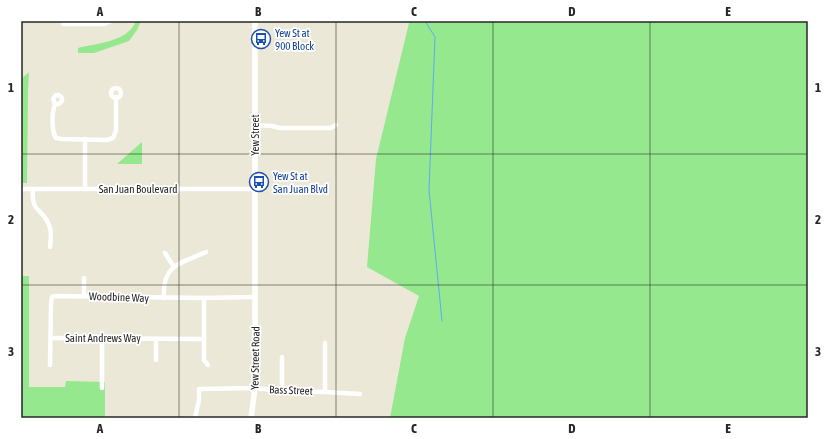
<svg xmlns="http://www.w3.org/2000/svg" width="829" height="439" font-family="'Asap Condensed',sans-serif">
  <rect width="100%" height="100%" fill="#ece8d7"/>
  <g fill="#95e88d">
    <path d="M136 21H141L137 30 129 41 94 53H78V48C97 43 128 42 136 21Z"/>
    <polygon points="380,21 808,21 808,418 390,418 405,338 419,296 367,267 376,159 409,23"/>
    <polygon points="29,72 28,92 27,183 21,183 21,79"/>
    <polygon points="142,142 142,164 117,164"/>
    <polygon points="21,276 29,276 29,387 65,387 66,381 105,382 105,418 21,418"/>
  </g>
  <g fill="none" stroke-linecap="round" stroke-linejoin="round">
    <polyline stroke="#5ea9f9" stroke-width="1" points="425,21 435,37 429,190 442,321"/>
    <g stroke="#fff" stroke-width="4.5">
      <polyline points="63,24 104,24 111,21"/>
      <circle cx="116" cy="93" r="5"/>
      <path d="M55 104H59L62 101V98L59 95H56L53 99 55 104C52 112 51 130 56 138L62 139 107 140 113 138 116 131V97"/>
      <polyline points="255,125 272,126 280,128 331,128 336,125"/>
      <polyline points="85,139 85,189"/>
      <polyline points="21,189 256,189"/>
      <path d="M33 189C31 214 42 207 49 225 52 231 51 240 50 247"/>
      <polyline points="165,253 174,267"/>
      <polyline points="84,296 84,278"/>
      <path d="M164 298C162 264 180 264 206 252"/>
      <polyline points="204,298 204,360 208,365"/>
      <polyline points="51,338 204,339"/>
      <polyline points="102,338 102,388"/>
      <polyline points="156,339 156,360"/>
      <polyline points="325,343 325,392"/>
      <polyline points="50,365 51,304 52,297 54,296 204,298 255,297"/>
      <polyline points="282,391 282,357"/>
      <polyline points="195,418 199,400 199,389 255,388 282,391 325,392 360,394"/>
    </g>
    <polyline stroke="#fff" stroke-width="5.5" points="251,418 255,388 255,21"/>
  </g>
  <path fill="none" stroke="#272727" stroke-width="1" stroke-opacity="0.55" d="M179 21V418M336 21V418M493 21V418M650 21V418M21 154H808M21 285H808"/>
  <defs>
    <g id="bus-ring" transform="scale(1)"><circle r="9.5" fill="#fff" stroke="#1a4fb4" stroke-width="1.5"/><path d="M-5-6H5V4H4V6H2V4H-2V6H-4V4H-5ZM-3.5-4V0h7V-4ZM-3.5 1.2v1.5H-2V1.2ZM2 1.2v1.5H3.5V1.2Z" fill="#1a4fb4"/></g>
  </defs>
  <g fill-rule="evenodd">
    <use href="#bus-ring" x="261" y="39"/>
    <use href="#bus-ring" x="259" y="182"/>
  </g>
  <g text-anchor="middle" dominant-baseline="central" stroke-width="3.5" stroke-linejoin="round" paint-order="stroke">
    <g font-size="11" fill="#164399" stroke="#fff" text-anchor="start">
      <text x="275" y="33">Yew St at<tspan x="275" dy="13">900 Block</tspan></text>
      <text x="273" y="176">Yew St at<tspan x="273" dy="13">San Juan Blvd</tspan></text>
    </g>
    <g font-size="11" fill="#272727" stroke="#fff">
      <text transform="translate(255 135) rotate(-90)">Yew Street</text>
      <text x="138" y="189">San Juan Boulevard</text>
      <text transform="translate(119 297) rotate(2)">Woodbine Way</text>
      <text x="103" y="338">Saint Andrews Way</text>
      <text transform="translate(255 358) rotate(-89)">Yew Street Road</text>
      <text transform="translate(291 390) rotate(2)">Bass Street</text>
    </g>
  </g>
  <rect width="829" height="439" fill="none" stroke="#ffffff" stroke-width="44"/>
  <rect x="22" y="22" width="785" height="395" fill="none" stroke="#272727" stroke-width="1.5"/>
  <g font-size="13" text-anchor="middle" font-weight="bold" fill="#272727">
    <text x="100" y="16">A</text>
    <text x="258" y="16">B</text>
    <text x="414" y="16">C</text>
    <text x="572" y="16">D</text>
    <text x="728" y="16">E</text>
    <text x="11" y="92">1</text>
    <text x="818" y="92">1</text>
    <text x="11" y="224">2</text>
    <text x="818" y="224">2</text>
    <text x="11" y="356">3</text>
    <text x="818" y="356">3</text>
    <text x="100" y="433">A</text>
    <text x="258" y="433">B</text>
    <text x="414" y="433">C</text>
    <text x="572" y="433">D</text>
    <text x="728" y="433">E</text>
  </g>
</svg>
